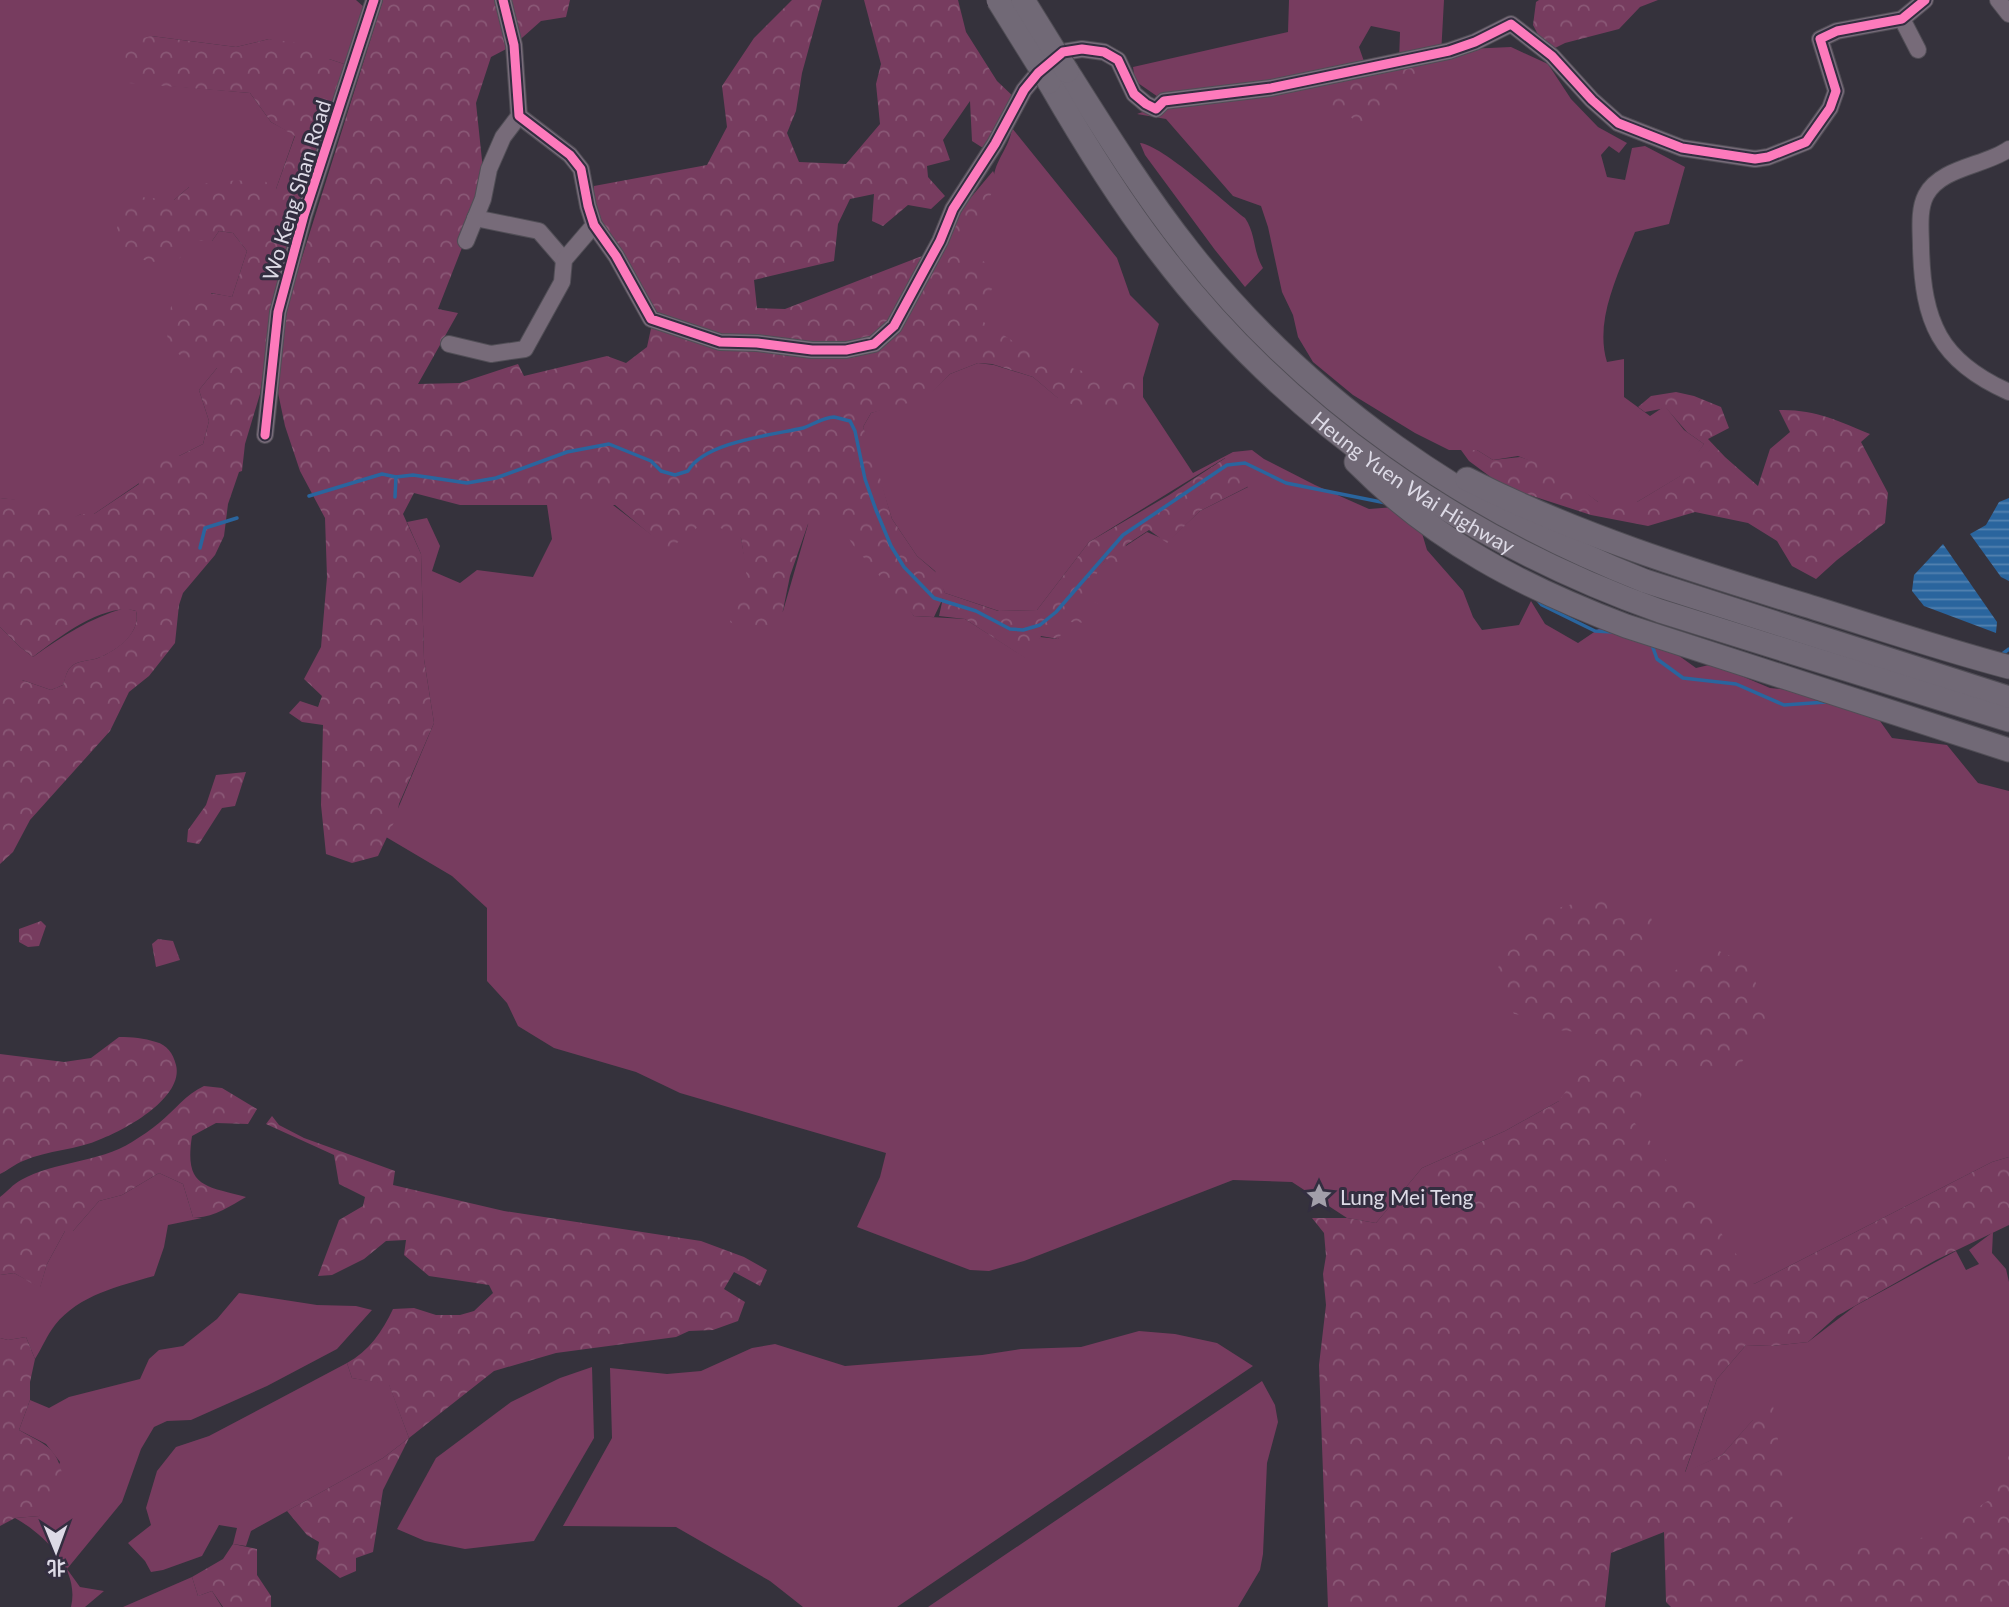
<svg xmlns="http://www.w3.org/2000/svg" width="2009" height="1607" font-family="Lato,'Noto Sans SC',sans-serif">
  <defs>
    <pattern id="forest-crowns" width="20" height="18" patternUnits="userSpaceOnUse" patternTransform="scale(1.75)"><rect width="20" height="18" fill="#773c5f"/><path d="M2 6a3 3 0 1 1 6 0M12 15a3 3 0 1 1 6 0" fill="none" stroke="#8a5876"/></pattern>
    <pattern id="water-rules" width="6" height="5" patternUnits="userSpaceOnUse" patternTransform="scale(1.75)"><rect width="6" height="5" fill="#2a659e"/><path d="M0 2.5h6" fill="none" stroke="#5382b0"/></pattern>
  </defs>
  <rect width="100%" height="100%" fill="#35323c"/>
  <g fill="#773c5f">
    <polygon points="0,0 356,0 365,8 347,65 269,39 236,47 151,36 128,82 250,93 271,122 295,135 276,189 189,187 174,200 190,241 212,241 219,231 233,233 247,251 232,297 211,293 217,368 199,390 209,421 203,444 179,456 94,514 81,514 72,519 31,502 0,498"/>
    <path d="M1289 0H1444L1441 55 1467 49 1511 47 1548 64 1571 99 1598 127 1627 143 1619 153 1609 146 1601 155 1607 177 1625 180 1632 148 1645 146 1685 167 1669 224 1635 232C1619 272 1594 320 1607 362L1624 359V397L1650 416 1665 406 1684 430 1704 444 1684 474 1637 502H1598L1555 471 1518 456 1493 460 1477 450H1449L1415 433 1353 395 1313 362 1298 337 1293 315 1282 292 1268 227 1261 206 1233 196 1166 119 1137 114 1162 105H1194L1359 75 1430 57 1399 61 1400 32 1371 26 1359 47 1367 70 1270 88 1164 101 1135 81 1133 67 1288 32Z"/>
    <path d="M1012 128 1117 258 1130 295 1159 324 1143 378V397L1193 473 1233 452 1252 450 1264 459 1315 485 1369 509 1420 505 1416 513 1427 550 1463 591 1473 617 1482 630 1519 625 1531 601 1545 624 1578 643 1606 624 1671 650 1696 668 1713 664 1770 688 1877 699 1880 721 1892 738 1947 745 1978 783 2009 791V1157L1992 1162 1754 1284 1559 1101 1505 1131 1422 1168 1376 1223 1347 1218 1292 1182 1233 1180 1024 1261 989 1271 970 1270 857 1227 880 1177 886 1153 680 1093 636 1072 554 1048 518 1026 507 1003 487 981V908L452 876 386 837 434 723 424 659 421 554 407 522 427 518 440 546 432 571 460 583 477 570 533 577 552 539 547 505H613L661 542 704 517 740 533 759 635 783 611 809 521 843 514 914 616 965 619 1026 658 1040 637 1058 639 1082 591 1106 559 1147 532 1168 541 1200 511 1248 487 1225 458 1089 542 1037 610 999 611 945 593 935 571 917 556 892 519 863 427 871 413 932 392 950 374 978 363 994 365 1033 377 1058 398 1063 368 1023 350 977 321 959 249 994 182C992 163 1010 148 1012 128Z"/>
    <path d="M1140 143C1162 145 1225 203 1245 218 1256 234 1253 252 1263 268L1245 287 1215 250 1145 155Z"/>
    <path d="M125 608 136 611C142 634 114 653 95 659 86 661 75 661 69 669 66 673 65 680 63 685L51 690 22 680H0V627L20 647 33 657C62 636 90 618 125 608Z"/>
    <path d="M159 1173 183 1184 193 1217 202 1218 168 1225 164 1247 154 1276C119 1286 79 1295 55 1325 47 1335 42 1348 35 1359L26 1337 8 1340 0 1338V1275L14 1273 40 1287 47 1264 65 1231H73L99 1201 122 1195Z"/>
    <polygon points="1993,1232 1992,1253 2006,1269 2009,1282 2009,1486 2001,1508 1845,1589 1767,1573 1753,1420 1722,1455 1685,1473 1717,1379 1746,1345 1772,1346 1808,1342 1855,1306 1956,1251 1966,1270 1979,1264 1969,1250"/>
    <path d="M239 1293 317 1305 356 1306 372 1310 337 1349 267 1386 191 1420 167 1421 154 1427 141 1449 122 1502 67 1569 80 1587 104 1591 85 1607H71C80 1569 45 1535 15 1518L39 1516 60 1462 46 1444 19 1430 30 1400 49 1408 69 1397 140 1379 149 1359 159 1350 183 1346 217 1319Z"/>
    <polygon points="1139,1331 1175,1334 1217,1343 1253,1366 897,1607 803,1607 770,1581 676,1527 563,1526 612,1438 610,1368 667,1374 701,1371 752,1348 775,1344 845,1366 982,1355 1021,1349 1081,1347"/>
    <polygon points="347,1363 352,1378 389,1384 409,1438 383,1458 251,1531 246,1546 233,1544 237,1528 219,1525 202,1556 163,1570 151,1572 145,1561 128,1543 151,1525 146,1508 157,1471 176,1447 209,1436"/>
    <polygon points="592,1367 594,1438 534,1541 465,1549 425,1541 397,1529 436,1458 511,1402 560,1378"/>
    <polygon points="1262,1381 1275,1405 1278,1422 1267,1463 1263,1554 1260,1570 1238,1607 928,1607"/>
    <polygon points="192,1577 198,1596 212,1591 222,1607 123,1607"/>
  </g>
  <g fill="url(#forest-crowns)">
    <polygon points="383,0 570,0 566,17 541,21 514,45 491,57 476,103 485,189 438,309 458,313 418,384 460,383 518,364 524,376 607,356 626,363 647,347 655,310 593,210 594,186 707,165 727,127 722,86 754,38 792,0 822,0 802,73 796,111 787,133 799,162 846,164 880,124 876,84 881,64 864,0 958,0 966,32 997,81 1016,99 983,148 972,141 970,101 943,140 950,160 927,166 928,177 945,196 931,209 908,205 883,226 872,221 874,194 850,199 838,224 834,261 754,280 757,308 785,309 922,256 993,171 998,182 960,249 1000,270 979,319 1025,349 1077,370 1140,380 1141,392 1134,406 1099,414 1060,400 1033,377 992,364 978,363 950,374 927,398 871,413 863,427 871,447 892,519 917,556 939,575 945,593 998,611 1037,610 1089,542 1169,495 1227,457 1251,485 1200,511 1167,543 1149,530 1126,545 1122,564 1106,559 1090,584 1100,596 1101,605 1081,596 1082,616 1090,623 1070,622 1058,639 1041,636 1028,660 965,619 939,616 943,598 934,617 914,616 852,544 837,516 808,524 790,576 782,615 761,638 730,622 748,585 741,538 706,521 665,552 657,540 615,505 460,505 414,493 403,514 421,554 424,659 434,723 399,804 397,816 378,856 352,863 326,854 321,805 323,725 302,722 289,713 300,701 318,707 322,696 304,679 321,647 327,577 325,518 300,471 285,426 277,388 283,329 293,286"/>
    <polygon points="1539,0 1658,0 1640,7 1619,29 1565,43 1547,52 1533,25 1536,2"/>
    <path d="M151 36 236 47 269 39 329 47V59L347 65 274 302 260 394 245 444 242 471 239 472 228 504 224 536 215 555 183 593 179 605 175 643 149 676 129 692 110 731 30 820 13 852 0 864V680H22L51 690 63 685C64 681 66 673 69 669 75 661 86 661 95 659 113 653 142 634 136 611 104 602 58 638 33 657L20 647 0 627V498C19 500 63 501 72 518L81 514H94L139 484V472L160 452 179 456 203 444 209 421 199 390 217 368C197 366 166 355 167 331 167 321 170 312 172 302 195 290 206 292 232 297L247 251 233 233 219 231 212 241H190L180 258C151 265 143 263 120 245L117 228 128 196 174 200 189 187 218 181 263 180 276 189 295 136 271 122 250 93 128 83 124 43Z"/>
    <path d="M1406 64 1433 76C1420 81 1407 84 1397 95 1381 114 1390 116 1363 126L1349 116 1331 121 1323 107C1330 94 1342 89 1349 77Z"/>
    <path d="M1676 392 1694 396 1721 407 1729 428 1708 439 1725 457 1758 486 1770 449 1790 432 1779 410C1814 409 1839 421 1870 434L1861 442 1888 493 1885 523 1837 560 1816 579 1792 566 1777 541 1748 523 1695 512 1648 526 1591 515 1517 491 1492 478 1469 461 1461 450H1477L1493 460 1520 457 1556 469 1598 502H1637L1680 476 1704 444 1687 432 1666 408 1645 412 1638 407 1651 396Z"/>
    <polygon points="246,772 235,806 222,808 199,844 187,842 188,830 206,805 216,775"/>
    <polygon points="1602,896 1614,919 1650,913 1655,934 1639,961 1647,984 1717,950 1750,965 1768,1020 1737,1070 1694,1073 1649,1068 1634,1122 1687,1185 1751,1275 1754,1284 1992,1162 2009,1157 2009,1225 1936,1260 1837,1316 1808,1342 1772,1346 1746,1345 1717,1379 1685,1472 1722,1455 1772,1398 1786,1496 1796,1529 1824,1576 1843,1550 1890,1545 1938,1534 1992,1498 2009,1455 2009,1607 1671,1607 1666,1602 1664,1532 1611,1553 1605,1607 1328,1607 1319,1365 1326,1305 1323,1274 1326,1256 1324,1233 1312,1218 1347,1218 1376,1223 1422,1168 1505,1131 1559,1101 1605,1035 1558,1030 1537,1017 1514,1014 1495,977 1506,945 1558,908"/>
    <polygon points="41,921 46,926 39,946 28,947 19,942 19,929"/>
    <polygon points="158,939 173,941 180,960 156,967 152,944"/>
    <path d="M119 1037C132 1037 144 1038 156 1042 167 1045 173 1053 176 1065 184 1097 127 1129 101 1139 77 1150 48 1150 23 1161 15 1164 8 1170 0 1174V1054L64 1062 91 1058Z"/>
    <path d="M204 1086 222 1088 257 1109 248 1124 216 1123 192 1136C184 1187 204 1186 246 1197 230 1206 212 1219 193 1217L183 1184 159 1173 122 1195 99 1201 73 1231H65L47 1264 40 1288 14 1273 0 1275V1197C7 1192 13 1184 21 1180 55 1161 98 1163 132 1142 141 1136 151 1130 159 1123 174 1111 186 1094 204 1086Z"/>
    <path d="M272 1116 279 1125 304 1138 395 1171 393 1185 504 1211 701 1241 744 1257 767 1270 760 1286 734 1272 724 1289 745 1302 738 1321 713 1330 689 1331 676 1337 556 1353 494 1371 409 1438 383 1490 373 1552 356 1558V1571L340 1578 316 1559 319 1542 307 1535 287 1511 383 1458 409 1438 389 1385 352 1378 347 1363C369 1351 382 1332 393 1309L414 1308 436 1315H460L474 1311 493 1293 489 1285 429 1276 404 1255 406 1240 386 1241 364 1259 332 1275 318 1276 339 1220 363 1206 365 1197 339 1184 334 1155 266 1124Z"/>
    <path d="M26 1337 35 1359 30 1382V1400L19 1430C51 1448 57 1447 65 1485L56 1501 39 1516 15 1518 0 1526V1338L8 1340Z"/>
    <polygon points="233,1544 257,1549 257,1575 271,1596 271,1607 223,1607 212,1591 198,1596 192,1577 223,1559"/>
  </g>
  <g fill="url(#water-rules)">
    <polygon points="2009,498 2009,581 2001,577 1970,534 1986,525 1999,502"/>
    <polygon points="1943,544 1997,622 1996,633 1924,606 1912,591 1914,575"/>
  </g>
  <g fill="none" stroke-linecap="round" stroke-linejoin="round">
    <g stroke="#2a659e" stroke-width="3.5">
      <path d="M309 496 382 474 396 477 413 475 467 483 496 478 567 452 609 444 651 461 661 471 675 475 688 471C704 442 772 435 803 428 812 425 824 417 834 417 839 418 845 420 850 421L855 431 865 479 876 510 891 546 904 567 934 598 976 611 1010 629 1023 630 1040 625 1056 612 1123 535 1227 465 1245 463 1286 483 1386 503"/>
      <polyline points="395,497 396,477"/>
      <polyline points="200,548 205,528 237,518"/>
      <polyline points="1536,598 1542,605 1595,631 1613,632"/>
      <polyline points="1652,645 1657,659 1683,678 1736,684 1784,705 1826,702"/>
      <polyline points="2001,655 2009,649"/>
    </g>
    <g stroke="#514e56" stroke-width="18">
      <g id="minor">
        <polyline points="503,0 514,45 519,116 570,155 581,169 588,206 594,225 616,256 651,319 720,342 757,343 812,350 846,350 874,344 894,326 940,241 953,209 995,144 1024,90 1038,73 1063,52 1082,49 1104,52 1118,60 1134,94 1146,104 1156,109 1164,101 1271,88 1449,51 1475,42 1511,24 1552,56 1592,100 1618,123 1682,148 1755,159 1768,157 1806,142 1830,108 1836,91 1820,39 1837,31 1902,19 1925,0"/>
        <polyline points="1998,0 2009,14"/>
        <polyline points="1902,19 1918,50"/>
        <path d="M2009 149C1985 166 1941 167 1926 195 1918 210 1921 232 1921 248 1923 322 1939 361 2009 392"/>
        <polyline points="475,218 539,231 564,260"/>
        <polyline points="466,241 483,199 489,169 503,137 519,116"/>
        <polyline points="449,344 491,354 525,349 562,282 564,260 594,225"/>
        <polyline points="265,435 278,312 304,215 374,0"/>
      </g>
    </g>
    <g stroke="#514e56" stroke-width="25">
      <g id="highway">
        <path d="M1067 71C1106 133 1144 194 1189 251 1308 402 1468 511 1645 581L2009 698"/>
        <path id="s1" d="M1049 82C1083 141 1118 198 1159 251 1286 419 1464 541 1660 611L2009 720"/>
        <path d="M1356 462C1434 541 1523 587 1626 626L2009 750"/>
        <path d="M1467 479C1575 534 1690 570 1805 605 1873 626 1940 649 2009 667"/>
      </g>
    </g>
    <use href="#minor" stroke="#776b79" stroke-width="16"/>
    <use href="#highway" stroke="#716976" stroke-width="23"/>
    <g stroke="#514e56" stroke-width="25" stroke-linecap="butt">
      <g id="highway-bridge">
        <polyline points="998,0 1049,82"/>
        <polyline points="1023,0 1067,71"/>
      </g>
    </g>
    <use href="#highway-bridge" stroke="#716976" stroke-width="23"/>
    <g stroke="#332e40" stroke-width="13">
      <g id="cycleway">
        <polyline points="503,0 514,45 519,116 570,155 581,169 588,206 594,225 616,256 651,319 720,342 757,343 812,350 846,350 874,344 894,326 940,241 953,209 995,144 1024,90 1038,73 1063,52 1082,49 1104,52 1118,60 1134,94 1146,104 1156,109 1164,101 1271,88 1449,51 1475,42 1511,24 1552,56 1592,100 1618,123 1682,148 1755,159 1768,157 1806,142 1830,108 1836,91 1820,39 1837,31 1902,19 1925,0"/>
        <polyline points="265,435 278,312 304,215 374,0"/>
      </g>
    </g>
    <use href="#cycleway" stroke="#fd7abc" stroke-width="9"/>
  </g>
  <defs>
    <g id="sight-bare" transform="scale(2.1)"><path d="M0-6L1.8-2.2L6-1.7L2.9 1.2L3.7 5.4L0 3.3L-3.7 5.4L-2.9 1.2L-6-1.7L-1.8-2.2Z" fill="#a29faa" stroke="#332e40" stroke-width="2.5" paint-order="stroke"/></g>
  </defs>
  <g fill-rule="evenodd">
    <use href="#sight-bare" x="1319" y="1196"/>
  </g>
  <g text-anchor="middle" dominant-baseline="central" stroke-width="6" stroke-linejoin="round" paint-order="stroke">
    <g font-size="21" fill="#dddae6" stroke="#332e40">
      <text transform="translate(296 190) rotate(-73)">Wo Keng Shan Road</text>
      <text stroke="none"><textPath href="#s1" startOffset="548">Heung Yuen Wai Highway</textPath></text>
    </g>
    <g font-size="21" fill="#dddae6" stroke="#332e40" text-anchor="start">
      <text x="1340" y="1196">Lung Mei Teng</text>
    </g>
  </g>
  <g transform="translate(56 1551) rotate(179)" stroke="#332e40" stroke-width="5" paint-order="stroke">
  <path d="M0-5L12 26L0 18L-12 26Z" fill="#dddae6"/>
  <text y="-10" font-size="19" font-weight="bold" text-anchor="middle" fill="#dddae6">北</text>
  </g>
</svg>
